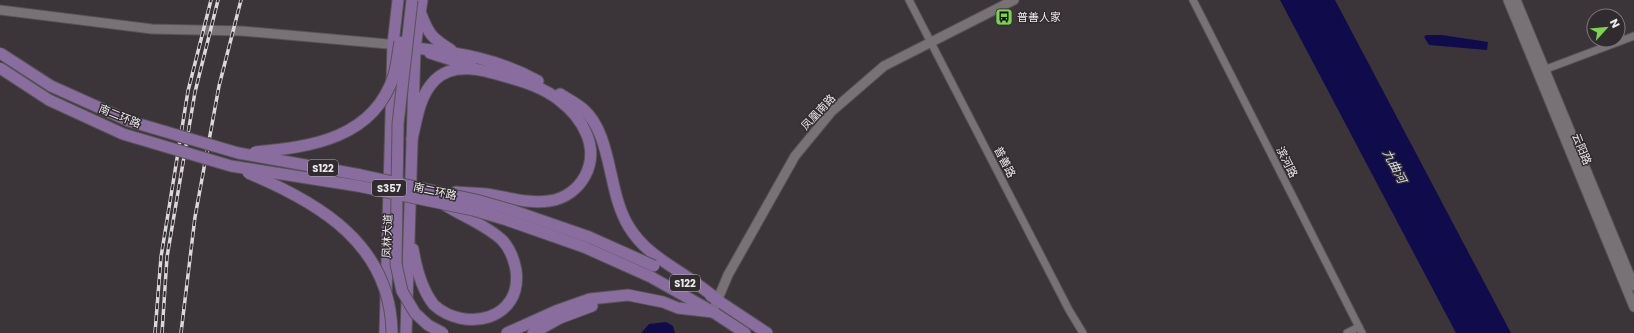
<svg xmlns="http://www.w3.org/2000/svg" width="1634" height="333" font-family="Poppins,'Noto Sans SC',sans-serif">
  <rect width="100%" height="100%" fill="#3b3539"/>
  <g fill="#100c4b">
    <polygon points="1280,0 1335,0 1511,333 1456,333"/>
    <polygon points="1426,35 1442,35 1488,42 1487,50 1429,45 1424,37"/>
    <polygon points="666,322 673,326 675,333 641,333 649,324"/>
  </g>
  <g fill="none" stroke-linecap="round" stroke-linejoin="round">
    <g stroke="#575255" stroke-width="9">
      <g id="minor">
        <polyline points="909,0 1069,310 1083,333"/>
        <polyline points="1193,0 1362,333"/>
        <polyline points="1541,71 1634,36"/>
        <polyline points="1347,333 1359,327"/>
      </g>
    </g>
    <g stroke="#575255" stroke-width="11">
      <g id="tertiary">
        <polyline points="1508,0 1634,307"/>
        <polyline points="1516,0 1634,286"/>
        <polyline points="0,10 152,29 242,31 399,45"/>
        <polyline points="715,306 728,275 795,156 832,111 884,66 1014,0"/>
      </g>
    </g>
    <g stroke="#575255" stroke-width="13">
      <g id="primary">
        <path d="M421 14C429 35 432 38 451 50"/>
        <path d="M415 48C458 52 501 60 538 81"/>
        <polyline points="430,53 471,66"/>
        <path d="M560 94C568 99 576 103 583 109 613 135 607 192 629 227 645 253 669 264 693 281 701 287 709 293 717 299"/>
        <path d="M412 139C417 119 419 96 435 80 454 61 484 70 507 77 525 82 544 88 559 100 583 118 600 148 585 176 578 189 565 199 549 201 528 204 507 197 486 194 476 193 466 193 456 192"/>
        <path d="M413 249C416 267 422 290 434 305 465 333 523 320 516 270 514 260 510 248 502 240 486 225 464 217 445 205"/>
        <polyline points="651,277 713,312 745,333"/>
        <polyline points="711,296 767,333"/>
        <polyline points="385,333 393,44 398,0"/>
        <polyline points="406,333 415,48 422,0"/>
        <polyline points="507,333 556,311 590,299 628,295 663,302 678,308 713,312"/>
        <polyline points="533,333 560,318 592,306"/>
      </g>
    </g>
    <use href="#minor" stroke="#787276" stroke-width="7"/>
    <use href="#tertiary" stroke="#787276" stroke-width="9"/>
    <use href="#primary" stroke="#896d9f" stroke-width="11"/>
    <g stroke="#dcd7da" stroke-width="3.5">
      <g id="rail">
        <polyline points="155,333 161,257 188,91 211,0"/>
        <polyline points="162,333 167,257 195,92 218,0"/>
        <polyline points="181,333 195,217 219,86 241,0"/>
      </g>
    </g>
    <use href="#rail" stroke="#302b2f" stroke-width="2" stroke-dasharray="6" stroke-linecap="butt"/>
    <g stroke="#575255" stroke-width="13" stroke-linecap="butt">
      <g id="primary-bridge">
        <polyline points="412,0 398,124 396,264 402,291 415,313 428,325 443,333"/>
        <polyline points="0,53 51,86 129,121 238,153 361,175 476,200 511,210 589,237 654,266"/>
        <polyline points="0,68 49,100 123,134 231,166 358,186 473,210 507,220 584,247 651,277"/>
        <path d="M255 152C312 147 374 138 394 75 397 64 398 52 400 42"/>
        <path d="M248 173C320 203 391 245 392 333"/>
      </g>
    </g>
    <use href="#primary-bridge" stroke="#896d9f" stroke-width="11"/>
  </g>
  <defs>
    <g id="bus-square" transform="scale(0.9)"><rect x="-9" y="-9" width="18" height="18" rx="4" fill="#7ed153" stroke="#302b2f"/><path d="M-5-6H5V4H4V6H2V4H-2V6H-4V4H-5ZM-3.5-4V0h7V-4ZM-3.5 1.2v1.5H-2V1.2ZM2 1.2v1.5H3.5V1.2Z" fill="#111"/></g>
  </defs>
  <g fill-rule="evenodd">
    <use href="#bus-square" x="1004" y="17"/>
  </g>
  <g text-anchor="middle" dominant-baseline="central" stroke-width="3" stroke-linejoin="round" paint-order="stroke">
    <g fill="#302b2f" stroke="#b5b1b3" stroke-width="1">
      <rect x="308" y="160" width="30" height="16" rx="3"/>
      <rect x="372" y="180" width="34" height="16" rx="3"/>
      <rect x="670" y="275" width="30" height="16" rx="3"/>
    </g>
    <g font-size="10" font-weight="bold" fill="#eeeaec">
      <text x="323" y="168">S122</text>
      <text x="389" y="188">S357</text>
      <text x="685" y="283">S122</text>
    </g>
    <g font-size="11" fill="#eeeaec" stroke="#302b2f" text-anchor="start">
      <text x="1017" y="17">普善人家</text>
    </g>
    <g font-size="11" fill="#eeeaec" stroke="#302b2f">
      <text transform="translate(818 112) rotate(-47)">凤凰南路</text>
      <text transform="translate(120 116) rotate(22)">南二环路</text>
      <text transform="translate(1582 149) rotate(68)">云阳路</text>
      <text transform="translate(1005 162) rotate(63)">普善路</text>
      <text transform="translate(1287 162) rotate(63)">滨河路</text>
      <text transform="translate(435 191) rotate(12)">南二环路</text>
      <text transform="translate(387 236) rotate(-88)">凤林大道</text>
    </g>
    <g font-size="12" font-style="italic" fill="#d8ddf1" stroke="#302b2f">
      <text transform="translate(1395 166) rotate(62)">九曲河</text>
    </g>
  </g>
  <g transform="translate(1606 28) rotate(63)"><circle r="19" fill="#302b2f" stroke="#7c777b"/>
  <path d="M0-3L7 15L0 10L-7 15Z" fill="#7ed153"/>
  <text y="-6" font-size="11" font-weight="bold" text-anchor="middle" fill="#eeeaec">N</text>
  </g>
</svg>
